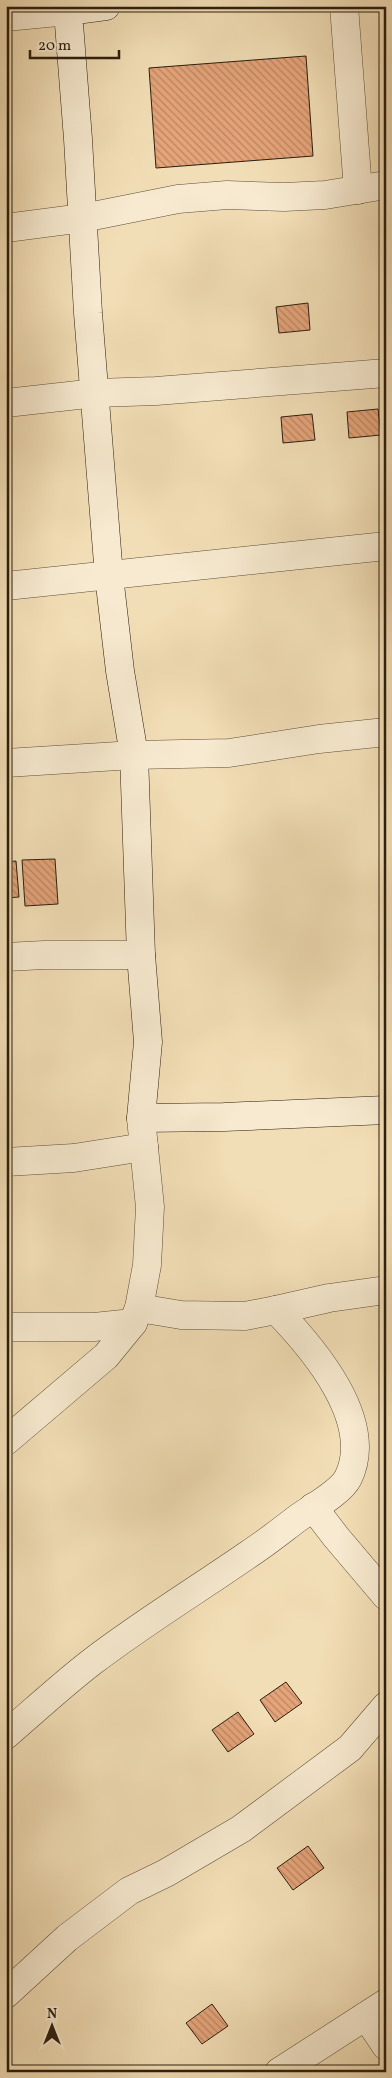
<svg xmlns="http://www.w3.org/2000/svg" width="392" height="2078" font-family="Vollkorn,serif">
  <defs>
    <pattern id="building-back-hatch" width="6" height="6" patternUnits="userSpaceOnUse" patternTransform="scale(1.25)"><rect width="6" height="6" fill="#e5a47a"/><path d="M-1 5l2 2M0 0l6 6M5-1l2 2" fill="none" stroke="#ba8562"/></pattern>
  </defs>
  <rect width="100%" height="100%" fill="#f2deb6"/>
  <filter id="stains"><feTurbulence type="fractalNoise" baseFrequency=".004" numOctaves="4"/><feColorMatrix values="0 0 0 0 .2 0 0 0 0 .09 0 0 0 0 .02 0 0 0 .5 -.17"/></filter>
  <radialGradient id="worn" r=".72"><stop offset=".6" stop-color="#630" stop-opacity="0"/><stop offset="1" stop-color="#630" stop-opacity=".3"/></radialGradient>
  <g fill="url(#building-back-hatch)" stroke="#2b1e0e">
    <polygon points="306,56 313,156 156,168 149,68"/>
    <polygon points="308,303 310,330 279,333 276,307"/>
    <polygon points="378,409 381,435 349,438 347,412"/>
    <polygon points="312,414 315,440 283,443 281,417"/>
    <polygon points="55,859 58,904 25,906 22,860"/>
    <polygon points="16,861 19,897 6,898 6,862"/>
    <polygon points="286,1682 302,1703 275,1722 260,1700"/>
    <polygon points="238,1712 254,1734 228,1752 212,1730"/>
    <polygon points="308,1846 324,1868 293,1890 277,1868"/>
    <polygon points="212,2004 228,2026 202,2044 186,2023"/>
  </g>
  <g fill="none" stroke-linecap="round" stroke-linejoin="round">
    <g stroke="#5d4e38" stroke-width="29">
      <g id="street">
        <polyline points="344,6 358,190"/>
        <polyline points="6,17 68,11"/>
        <polyline points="6,228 83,218 178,199 227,195 284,197 325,195 386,185"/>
        <polyline points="6,403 96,393 156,391 386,373"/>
        <polyline points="6,586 386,546"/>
        <polyline points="6,763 134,755 229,753 319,739 386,732"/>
        <polyline points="6,957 44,955 141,955"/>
        <polyline points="6,1162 74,1158 144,1147"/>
        <polyline points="276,1310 329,1298 386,1290"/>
        <polyline points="6,1327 94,1327 133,1323"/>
        <polyline points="6,1441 106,1356 133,1323 139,1308 147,1265 150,1207 141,1118"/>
        <polyline points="313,1507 336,1537 386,1596"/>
        <path d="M6 1735C35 1710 63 1684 93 1661 143 1623 197 1590 249 1554 266 1543 282 1530 298 1518 312 1508 341 1492 348 1478 376 1421 313 1348 276 1310L245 1316 181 1315 139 1308"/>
        <polyline points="6,1994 67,1938 129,1891 166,1873 241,1829 350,1748 386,1706"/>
        <polyline points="366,2016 386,2046"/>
        <polyline points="279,2072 386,2003"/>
      </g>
    </g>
    <g stroke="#2b1e0e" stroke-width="29">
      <polyline id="secondary" points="106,6 68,11 78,139 88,313 109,576 120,671 134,755 141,955 148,1042 141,1118 224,1117 386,1110"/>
    </g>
    <use href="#street" stroke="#f7ead0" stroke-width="28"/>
    <use href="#secondary" stroke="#f7ead0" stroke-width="28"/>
  </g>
  <rect width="392" height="2078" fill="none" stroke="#f2deb6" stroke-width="25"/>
  <rect x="8" y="8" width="377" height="2063" fill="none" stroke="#2b1e0e" stroke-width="2.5"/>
  <rect x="12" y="12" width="367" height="2053" fill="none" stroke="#2b1e0e"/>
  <g transform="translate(52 2026)" stroke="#f7ead0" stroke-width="4" paint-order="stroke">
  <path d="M0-4L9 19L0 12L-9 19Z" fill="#2b1e0e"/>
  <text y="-8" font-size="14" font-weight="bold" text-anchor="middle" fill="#2b1e0e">N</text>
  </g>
  <path d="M30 50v8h89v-8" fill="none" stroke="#2b1e0e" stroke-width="2.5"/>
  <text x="38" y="50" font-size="15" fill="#2b1e0e" stroke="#f7ead0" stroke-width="4" paint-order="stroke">20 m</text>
  <rect width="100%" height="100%" filter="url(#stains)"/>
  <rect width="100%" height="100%" fill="url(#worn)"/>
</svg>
